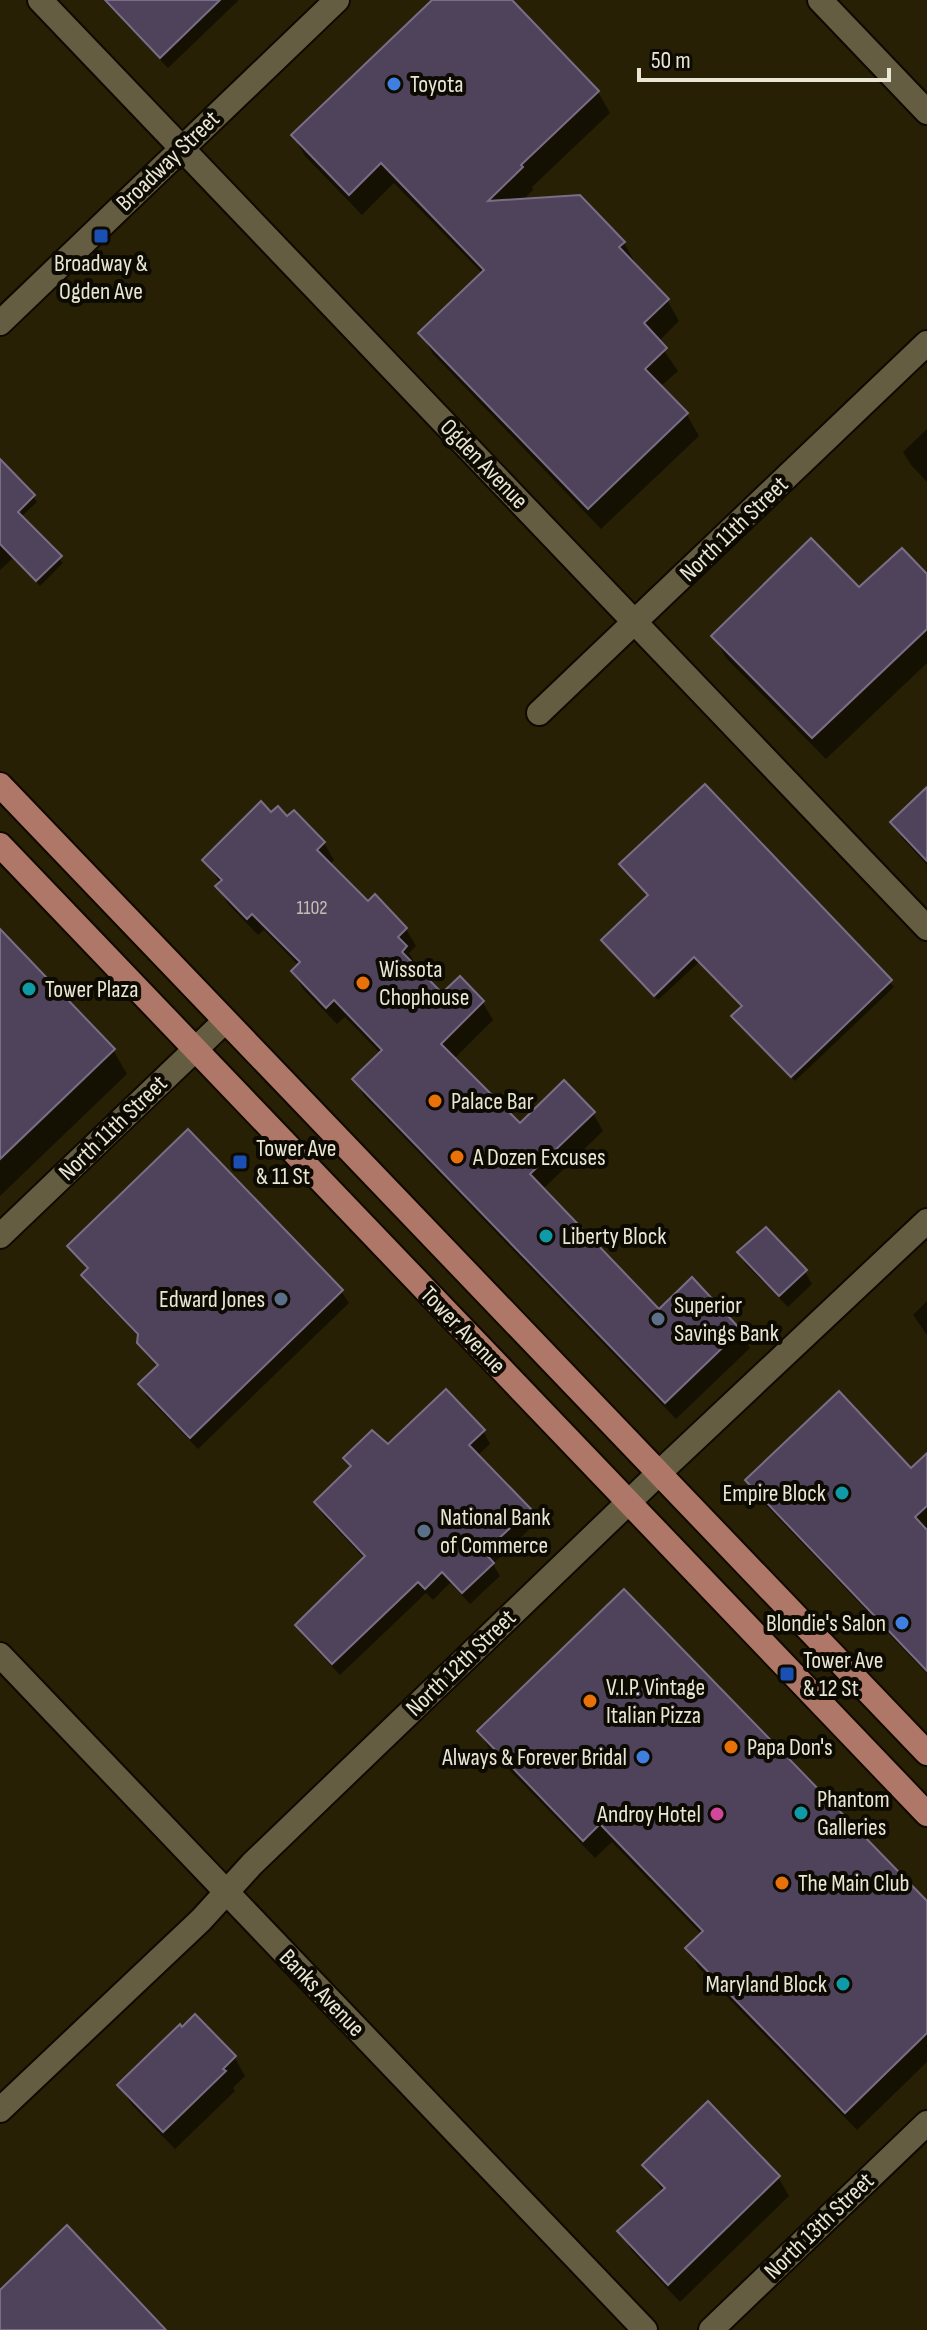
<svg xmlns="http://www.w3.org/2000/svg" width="927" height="2330" font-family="'Sofia Sans Condensed',sans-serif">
  <rect width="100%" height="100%" fill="#272005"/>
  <g fill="#0007">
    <polygon points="103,0 239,0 168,68"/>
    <polygon points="435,0 510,0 598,92 610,113 532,187 533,190 522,201 624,243 636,264 634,266 667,300 679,321 658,342 678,371 660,387 687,415 699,436 601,529 433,354 421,333 483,274 394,183 362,215 305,156 293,135"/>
    <polygon points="927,429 927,482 911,465 903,452"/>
    <polygon points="0,471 33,496 37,502 21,517 63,563 40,586 13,558 0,570"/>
    <polygon points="927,577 927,663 826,759 726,658 714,636"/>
    <polygon points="705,786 894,987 795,1081 737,1022 743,1007 699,962 658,1000 607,946 649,896 621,864"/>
    <polygon points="927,789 927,865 902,838 893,822"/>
    <polygon points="271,815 324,843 334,860 329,865 368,904 406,929 416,946 409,953 416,965 413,967 442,996 460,979 483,1003 493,1020 454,1059 520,1126 593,1113 603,1131 542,1190 659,1312 740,1331 750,1348 676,1419 364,1096 354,1079 381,1054 345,1017 337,1024 303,989 293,971 299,966 264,930 258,935 228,904 218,887 221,884 204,860"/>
    <polygon points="0,932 113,1050 127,1074 0,1196"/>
    <polygon points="70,1246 341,1291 349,1303 198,1449 147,1397 140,1384 158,1367 147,1356 139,1343 140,1338 91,1288 84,1275 88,1271"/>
    <polygon points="739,1253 805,1272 812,1284 788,1307 746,1265"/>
    <polygon points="927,1301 927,1335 913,1315"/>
    <polygon points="483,1431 490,1444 477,1456 529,1510 536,1523 493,1564 500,1576 470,1604 450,1583 433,1600 426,1593 340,1675 304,1637 297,1625 365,1559 323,1515 316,1503 351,1469 346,1459 388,1447"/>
    <polygon points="927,1455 927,1527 924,1530 927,1533 927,1674 755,1494 747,1480 911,1471"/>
    <polygon points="479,1731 927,1905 927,2062 857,2130 698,1967 688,1948 702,1935 612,1842 595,1858 490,1750"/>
    <polygon points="195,2017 235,2058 245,2076 233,2088 235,2091 175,2149 131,2104 120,2085"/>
    <polygon points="645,2165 778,2177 789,2196 680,2302 631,2250 620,2231 663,2192"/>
  </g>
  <g fill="#4f435b" stroke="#7a6d87" stroke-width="2">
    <polygon points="105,0 220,0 160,58"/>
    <polygon points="432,0 512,0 599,91 521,165 523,167 488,201 580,195 625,242 619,247 669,299 644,323 667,348 645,369 688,413 588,509 418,333 484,270 381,163 349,195 291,135"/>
    <polygon points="0,459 35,495 18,512 62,556 36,581 0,544"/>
    <polygon points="811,538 859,587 902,548 927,574 927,629 812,738 711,636"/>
    <polygon points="705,784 892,980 791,1077 731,1016 742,1006 694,957 654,996 601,940 648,895 619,864"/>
    <polygon points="927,787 927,861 890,822"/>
    <polygon points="261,801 271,812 278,806 287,816 294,810 325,842 317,850 368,901 375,894 407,928 398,937 407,946 402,952 442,993 460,976 484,1001 441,1044 520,1123 564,1080 595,1112 530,1174 659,1309 692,1277 741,1330 665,1403 352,1079 382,1050 334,1000 326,1008 291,971 300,962 252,914 247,919 215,886 222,880 202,860"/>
    <polygon points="0,929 115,1049 0,1159"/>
    <polygon points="188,1129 343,1290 190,1438 138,1384 158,1365 137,1343 138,1334 81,1275 88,1268 67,1246"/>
    <polygon points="766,1227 807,1270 779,1296 737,1252"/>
    <polygon points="446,1389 485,1430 469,1445 531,1509 484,1552 494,1563 462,1593 442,1572 425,1589 418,1582 332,1664 295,1625 365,1556 314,1502 351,1466 343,1458 372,1430 388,1444"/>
    <polygon points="839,1391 911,1468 927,1453 927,1506 915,1517 927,1530 927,1671 745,1480"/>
    <polygon points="624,1589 927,1901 927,2033 845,2113 685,1948 703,1931 600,1824 583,1841 477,1731"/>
    <polygon points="195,2014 236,2056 223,2069 226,2071 163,2132 117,2085 180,2024 182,2027"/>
    <polygon points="708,2101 780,2176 668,2285 617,2231 665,2188 642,2165"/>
    <polygon points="67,2225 166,2330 0,2330 0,2290"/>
  </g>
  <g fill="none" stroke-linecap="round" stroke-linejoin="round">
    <g stroke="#100900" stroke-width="28">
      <g id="street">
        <polyline points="40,0 927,928"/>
        <polyline points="820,0 927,112"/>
        <polyline points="0,323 337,0"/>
        <polyline points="539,713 927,343"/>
        <polyline points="0,1236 225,1021"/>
        <polyline points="0,1655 645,2330"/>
        <polyline points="0,2110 201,1920 252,1864 659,1473 927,1221"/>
        <polyline points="711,2330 927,2123"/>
      </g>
    </g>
    <g stroke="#100900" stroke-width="28">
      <g id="primary">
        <polyline points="0,785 927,1753"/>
        <polyline points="0,845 927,1814"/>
      </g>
    </g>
    <use href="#street" stroke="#655d41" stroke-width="24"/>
    <use href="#primary" stroke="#af7767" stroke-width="24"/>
  </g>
  <g fill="#3f7fe0" stroke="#0d0a02" stroke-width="3">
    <circle cx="394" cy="84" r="8"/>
    <circle cx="902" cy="1623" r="8"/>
    <circle cx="643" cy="1757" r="8"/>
  </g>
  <g fill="#1a4fb4" stroke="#0d0a02" stroke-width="3">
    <rect x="93" y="228" width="16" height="16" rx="4"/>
    <rect x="232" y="1154" width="16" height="16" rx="4"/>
    <rect x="779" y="1666" width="16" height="16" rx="4"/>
  </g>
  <g fill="#e8710a" stroke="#0d0a02" stroke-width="3">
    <circle cx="363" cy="983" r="8"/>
    <circle cx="435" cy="1101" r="8"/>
    <circle cx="457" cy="1157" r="8"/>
    <circle cx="590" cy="1701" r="8"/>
    <circle cx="731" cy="1747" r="8"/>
    <circle cx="782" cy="1883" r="8"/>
  </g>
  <g fill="#0f9aa8" stroke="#0d0a02" stroke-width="3">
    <circle cx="29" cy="989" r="8"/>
    <circle cx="546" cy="1236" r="8"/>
    <circle cx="842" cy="1493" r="8"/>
    <circle cx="801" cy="1813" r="8"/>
    <circle cx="843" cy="1984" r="8"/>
  </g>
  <g fill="#5c6f8a" stroke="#0d0a02" stroke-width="3">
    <circle cx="281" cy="1299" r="8"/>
    <circle cx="658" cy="1319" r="8"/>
    <circle cx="424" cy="1531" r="8"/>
  </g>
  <circle fill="#d1479c" stroke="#0d0a02" stroke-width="3" cx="717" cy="1814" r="8"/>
  <g text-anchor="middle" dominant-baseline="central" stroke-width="8" stroke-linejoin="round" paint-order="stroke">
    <g font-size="20" fill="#c3bdb7">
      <text x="312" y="908">1102</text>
    </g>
    <g font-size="24" fill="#eae6d6" stroke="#0d0a02" text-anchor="start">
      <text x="410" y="84">Toyota</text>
      <text x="101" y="263" text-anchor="middle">Broadway &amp;<tspan x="101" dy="28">Ogden Ave</tspan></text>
      <text x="379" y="969">Wissota<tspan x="379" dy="28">Chophouse</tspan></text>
      <text x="45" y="989">Tower Plaza</text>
      <text x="451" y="1101">Palace Bar</text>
      <text x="256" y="1148">Tower Ave<tspan x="256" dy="28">&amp; 11 St</tspan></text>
      <text x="473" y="1157">A Dozen Excuses</text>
      <text x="562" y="1236">Liberty Block</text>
      <text x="265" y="1299" text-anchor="end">Edward Jones</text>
      <text x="674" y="1305">Superior<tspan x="674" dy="28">Savings Bank</tspan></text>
      <text x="826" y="1493" text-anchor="end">Empire Block</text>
      <text x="440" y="1517">National Bank<tspan x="440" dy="28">of Commerce</tspan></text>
      <text x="886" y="1623" text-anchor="end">Blondie's Salon</text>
      <text x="803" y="1660">Tower Ave<tspan x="803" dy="28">&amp; 12 St</tspan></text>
      <text x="606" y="1687">V.I.P. Vintage<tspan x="606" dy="28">Italian Pizza</tspan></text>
      <text x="747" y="1747">Papa Don's</text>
      <text x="627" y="1757" text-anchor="end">Always &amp; Forever Bridal</text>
      <text x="817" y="1799">Phantom<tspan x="817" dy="28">Galleries</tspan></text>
      <text x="701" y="1814" text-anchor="end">Androy Hotel</text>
      <text x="798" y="1883">The Main Club</text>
      <text x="827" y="1984" text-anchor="end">Maryland Block</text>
    </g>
    <g font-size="24" fill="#eae6d6" stroke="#0d0a02">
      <text transform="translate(168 161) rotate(-44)">Broadway Street</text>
      <text transform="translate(484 464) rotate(46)">Ogden Avenue</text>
      <text transform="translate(734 529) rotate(-44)">North 11th Street</text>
      <text transform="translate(113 1128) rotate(-44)">North 11th Street</text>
      <text transform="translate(463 1330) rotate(46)">Tower Avenue</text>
      <text transform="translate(461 1663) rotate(-44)">North 12th Street</text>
      <text transform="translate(322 1993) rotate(46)">Banks Avenue</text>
      <text transform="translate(819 2226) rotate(-44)">North 13th Street</text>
    </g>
  </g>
  <path d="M639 68v12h250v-12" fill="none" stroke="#eae6d6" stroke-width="4"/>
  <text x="651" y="68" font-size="24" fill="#eae6d6" stroke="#0d0a02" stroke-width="6" paint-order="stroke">50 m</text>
</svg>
